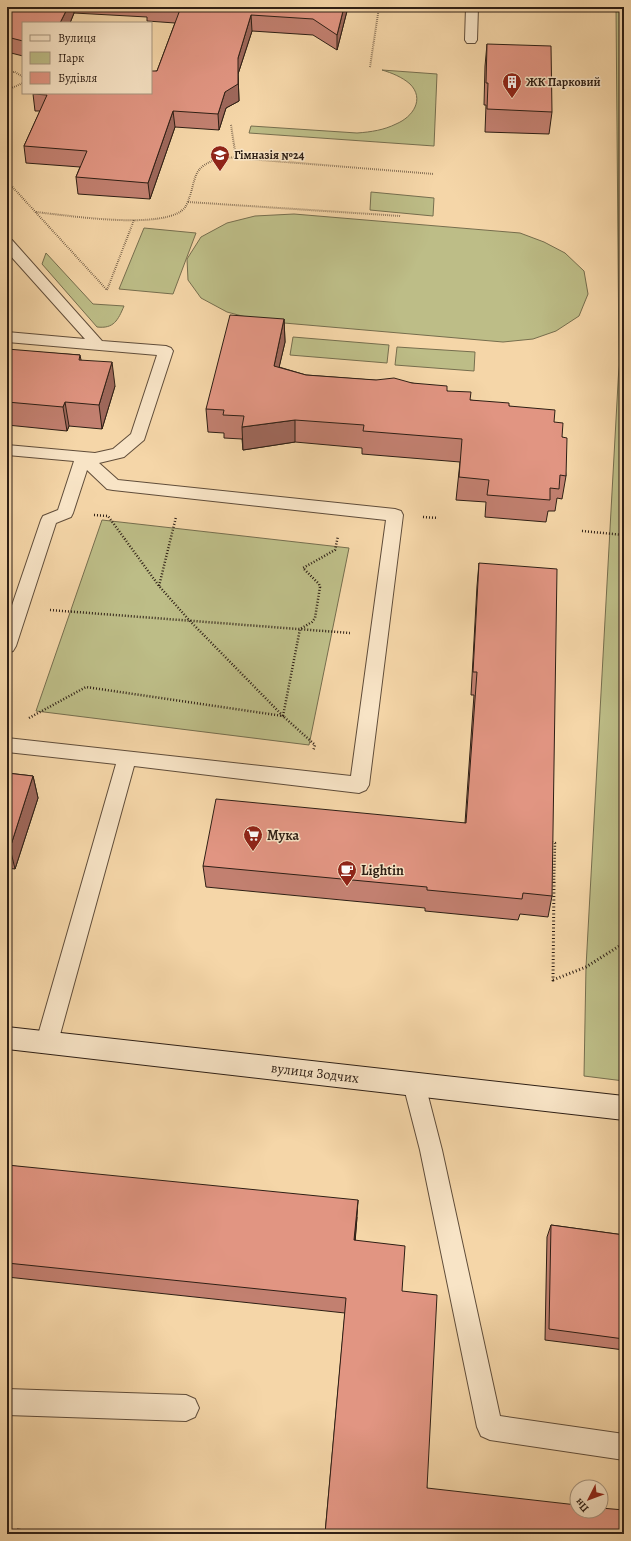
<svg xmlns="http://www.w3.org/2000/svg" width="631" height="1541" font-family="Alegreya,serif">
  <rect width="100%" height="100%" fill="#f5d6a8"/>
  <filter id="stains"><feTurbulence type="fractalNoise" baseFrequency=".005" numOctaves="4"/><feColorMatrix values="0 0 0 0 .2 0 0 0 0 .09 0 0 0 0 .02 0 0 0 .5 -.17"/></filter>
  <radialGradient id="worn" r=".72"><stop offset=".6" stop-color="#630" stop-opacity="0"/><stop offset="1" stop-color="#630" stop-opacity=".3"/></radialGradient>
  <g fill="#bdbd87" stroke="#766e4e">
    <polygon points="616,7 624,7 624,1081 584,1076 586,967 619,365"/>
    <path d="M382 70 437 74 434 146 249 133 251 126 357 133C371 132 384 130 396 124 413 117 425 99 410 84 402 77 392 73 382 70Z"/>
    <polygon points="371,192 434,198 433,216 370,210"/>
    <polygon points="294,214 520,233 544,242 565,253 584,271 588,294 579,316 556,331 533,339 503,342 261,321 227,312 201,298 188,280 187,259 201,237 227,223 255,216"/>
    <polygon points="144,228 196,233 173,294 119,289"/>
    <path d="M46 253 93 304 124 306C118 320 114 329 97 327L42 264Z"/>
    <polygon points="293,337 389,345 387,363 290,355"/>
    <polygon points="397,347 475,352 474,371 395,365"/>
    <polygon points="102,520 349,548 309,745 36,711"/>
  </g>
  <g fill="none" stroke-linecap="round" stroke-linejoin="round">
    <g stroke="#604d3a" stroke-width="2">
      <g id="service">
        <polygon points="466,7 478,7 477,40 475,43 467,43 465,40"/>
        <polygon points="7,239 12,240 102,341 166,346 171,348 173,351 144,440 124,457 99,463 118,480 395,509 401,511 403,515 369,785 366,790 359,793 134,766 58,1042 55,1049 47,1052 39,1049 36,1042 116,764 7,752 7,738 351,776 386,520 113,490 107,489 87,470 73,513 71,517 56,523 16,646 13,651 7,653 7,620 41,520 43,516 58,510 74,461 7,455 7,445 95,453 113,449 131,434 157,355 7,342 7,332 85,339 7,252"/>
        <polygon points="414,1074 422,1077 425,1084 442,1150 500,1416 624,1434 624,1460 490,1440 481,1436 477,1427 420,1150 403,1084 406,1077"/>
        <polygon points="7,1389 186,1395 195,1399 199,1408 195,1417 186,1421 7,1415"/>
      </g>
    </g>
    <g stroke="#2e1f15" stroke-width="2">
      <polygon id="secondary" points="7,1027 624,1096 624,1120 7,1049"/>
    </g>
    <g stroke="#2e1f15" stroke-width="2" stroke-dasharray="0.5 1.5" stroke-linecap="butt">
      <polyline points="370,67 379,7"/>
      <polyline points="7,72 15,72 23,77"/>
      <polyline points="7,90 23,83"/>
      <polyline points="231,125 236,158"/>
      <polyline points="7,181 107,290 134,220"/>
      <polyline points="188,202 401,216"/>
      <path d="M36 212C65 215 170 232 186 206 199 177 188 167 224 157L434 174"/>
    </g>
    <g stroke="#2e1f15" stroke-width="2.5" stroke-dasharray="1 2" stroke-linecap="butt">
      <polyline points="94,515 108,516 159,586 189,620 283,716 315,745 313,751"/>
      <polyline points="423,517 438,518"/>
      <polyline points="582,531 624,535"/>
      <polyline points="159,586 176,517"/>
      <polyline points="50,610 350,633"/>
      <polyline points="29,718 86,687 283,716 300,629 312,622 315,618 320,587 319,584 303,568 335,550 338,536"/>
      <polyline points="552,842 555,843 554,883"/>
    </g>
    <polyline stroke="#2e1f15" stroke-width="3" stroke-dasharray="1 2.5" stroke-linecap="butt" points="554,882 553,980 586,967 624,943"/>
    <use href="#service" fill="#f8e4c6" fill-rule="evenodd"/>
    <use href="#secondary" fill="#f8e4c6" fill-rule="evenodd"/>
  </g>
  <g fill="#c28070" stroke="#2e1f15">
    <polygon points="7,7 348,7 337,50 313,35 252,31 238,74 239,101 226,108 219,130 175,127 150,199 78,194 76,177 80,167 26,163 24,146 40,111 35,111 33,94 157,71 175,23 147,21 147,17 74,13 70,23 23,23 23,56 7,52"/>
    <polygon points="487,44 552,112 549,134 485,132 486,105 484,105 485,66"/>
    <polygon points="284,319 285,342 279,367 306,375 412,383 447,391 470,400 509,406 554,422 562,437 566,476 562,499 557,498 555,511 548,511 546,522 485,517 486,502 456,500 460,462 362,454 362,448 295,442 243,450 242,439 224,438 224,433 208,432 206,409"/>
    <polygon points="7,350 80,355 81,360 115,386 102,429 69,426 67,431 7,425"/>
    <polygon points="479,563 552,896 548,917 520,914 518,920 425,911 425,908 206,887 203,866 465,823 474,695 471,695 477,586"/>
    <polygon points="7,773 33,776 38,798 15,869 7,868"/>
    <polygon points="7,1165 357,1217 355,1240 402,1291 427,1488 325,1534 345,1313 7,1277"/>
    <polygon points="551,1225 624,1235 624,1350 545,1340 547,1237"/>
  </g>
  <g fill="#9e685b" stroke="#2e1f15">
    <polygon points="68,7 74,7 74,13 70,23 60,23"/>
    <polygon points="344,7 348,7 337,50 337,35"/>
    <polygon points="251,15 252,31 238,74 239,101 226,108 219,130 218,114 225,92 238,58"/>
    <polygon points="173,111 175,127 150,199 148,183"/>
    <polygon points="284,319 285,342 274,389 274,366"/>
    <polygon points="112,362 115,386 102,429 99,405"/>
    <polygon points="65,402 69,426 67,431 63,407"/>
    <polygon points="295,420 295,442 243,450 242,427"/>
    <polygon points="33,776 38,798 15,869 10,848"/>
    <polygon points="358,1200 357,1217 354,1256 354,1240"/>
  </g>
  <g fill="#e19582" stroke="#2e1f15">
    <polygon points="7,7 68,7 60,23 23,23 23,41 7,37"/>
    <polygon points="178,7 344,7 337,35 313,19 251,15 238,58 238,84 225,92 218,114 173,111 148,183 76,177 87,151 24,146 47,95 33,94 33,93 151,93 151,71 157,71 181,7"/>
    <polygon points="487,44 551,46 552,112 487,109 488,83 486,83"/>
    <polygon points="230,315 284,319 274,366 306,375 376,380 394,378 412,383 447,386 447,391 471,392 470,400 509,403 509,406 555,410 554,422 563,423 562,437 567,438 566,476 560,475 559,489 550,488 550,500 487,495 489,480 459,477 462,439 363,431 364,425 295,420 242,427 244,416 223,415 224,410 206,409"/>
    <polygon points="7,349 80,355 79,360 112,362 99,405 65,402 63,407 7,402"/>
    <polygon points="479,563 557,569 552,896 523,893 522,899 427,890 427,887 203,866 216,799 466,823 477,672 473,672"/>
    <polygon points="7,773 33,776 10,848 7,848"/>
    <polygon points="7,1165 358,1200 354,1240 405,1246 402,1291 437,1295 427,1488 577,1505 577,1511 601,1511 601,1508 624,1510 624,1534 325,1534 346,1298 7,1263"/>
    <polygon points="551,1225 624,1235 624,1339 549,1329"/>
    <polygon points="17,1529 62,1534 16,1534"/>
  </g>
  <defs>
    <g id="building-pin" transform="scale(1)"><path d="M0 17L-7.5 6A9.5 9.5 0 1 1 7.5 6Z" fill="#8f2418" stroke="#f8e4c6"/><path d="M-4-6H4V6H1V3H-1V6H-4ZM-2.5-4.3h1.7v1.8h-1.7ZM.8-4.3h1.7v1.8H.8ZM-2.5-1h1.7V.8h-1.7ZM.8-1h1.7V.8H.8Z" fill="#fff"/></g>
    <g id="school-pin" transform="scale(1)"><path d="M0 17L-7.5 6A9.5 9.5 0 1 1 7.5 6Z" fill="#8f2418" stroke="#f8e4c6"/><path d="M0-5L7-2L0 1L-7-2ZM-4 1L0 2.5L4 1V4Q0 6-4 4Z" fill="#fff"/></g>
    <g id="supermarket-pin" transform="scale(1)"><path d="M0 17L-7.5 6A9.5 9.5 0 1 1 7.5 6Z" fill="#8f2418" stroke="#f8e4c6"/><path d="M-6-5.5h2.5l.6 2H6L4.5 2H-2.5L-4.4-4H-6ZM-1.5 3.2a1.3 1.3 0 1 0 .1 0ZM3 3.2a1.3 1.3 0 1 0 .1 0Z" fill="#fff"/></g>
    <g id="cafe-pin" transform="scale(1)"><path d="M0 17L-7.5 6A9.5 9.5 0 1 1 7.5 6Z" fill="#8f2418" stroke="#f8e4c6"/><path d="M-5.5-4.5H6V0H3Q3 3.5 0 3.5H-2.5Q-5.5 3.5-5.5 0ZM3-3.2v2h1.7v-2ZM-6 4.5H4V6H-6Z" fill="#fff"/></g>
  </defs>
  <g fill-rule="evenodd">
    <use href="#building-pin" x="512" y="82"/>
    <use href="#school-pin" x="220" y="155"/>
    <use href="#supermarket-pin" x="253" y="835"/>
    <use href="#cafe-pin" x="347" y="870"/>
  </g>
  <g text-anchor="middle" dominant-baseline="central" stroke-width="3" stroke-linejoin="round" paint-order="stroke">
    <g font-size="12" font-weight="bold" fill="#2e1f15" stroke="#f8e4c6" text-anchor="start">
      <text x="526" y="82">ЖК Парковий</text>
      <text x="234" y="155">Гімназія №24</text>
    </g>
    <g font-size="14" font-weight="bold" fill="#2e1f15" stroke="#f8e4c6" text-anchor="start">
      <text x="267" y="835">Мука</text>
      <text x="361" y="870">Lightin</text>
    </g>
    <g font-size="14" fill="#2e1f15" stroke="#f8e4c6">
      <text transform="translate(315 1073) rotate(7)">вулиця Зодчих</text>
    </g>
  </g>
  <rect width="631" height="1541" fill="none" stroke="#f5d6a8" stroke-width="24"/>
  <rect x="8" y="8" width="615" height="1525" fill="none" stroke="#2e1f15" stroke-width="2"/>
  <rect x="12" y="12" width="607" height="1517" fill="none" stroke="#2e1f15"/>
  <rect x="22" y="22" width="130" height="72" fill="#f8e4c6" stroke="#a7957f"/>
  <rect x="30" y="35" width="20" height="6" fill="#f8e4c6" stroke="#a7957f"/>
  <text x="58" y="42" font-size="12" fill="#2e1f15">Вулиця</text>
  <rect x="30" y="52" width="20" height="12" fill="#bdbd87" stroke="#a7957f"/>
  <text x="58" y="62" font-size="12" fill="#2e1f15">Парк</text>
  <rect x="30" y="72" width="20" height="12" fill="#e19582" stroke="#a7957f"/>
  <text x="58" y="82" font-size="12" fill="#2e1f15">Будівля</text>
  <g transform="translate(589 1499) rotate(228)"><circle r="19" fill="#f8e4c6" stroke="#a7957f"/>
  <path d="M0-3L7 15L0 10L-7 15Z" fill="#8f2418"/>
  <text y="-6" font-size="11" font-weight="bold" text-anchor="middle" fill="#2e1f15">Пн</text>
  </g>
  <rect width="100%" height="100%" filter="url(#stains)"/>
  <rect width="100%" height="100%" fill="url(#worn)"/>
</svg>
